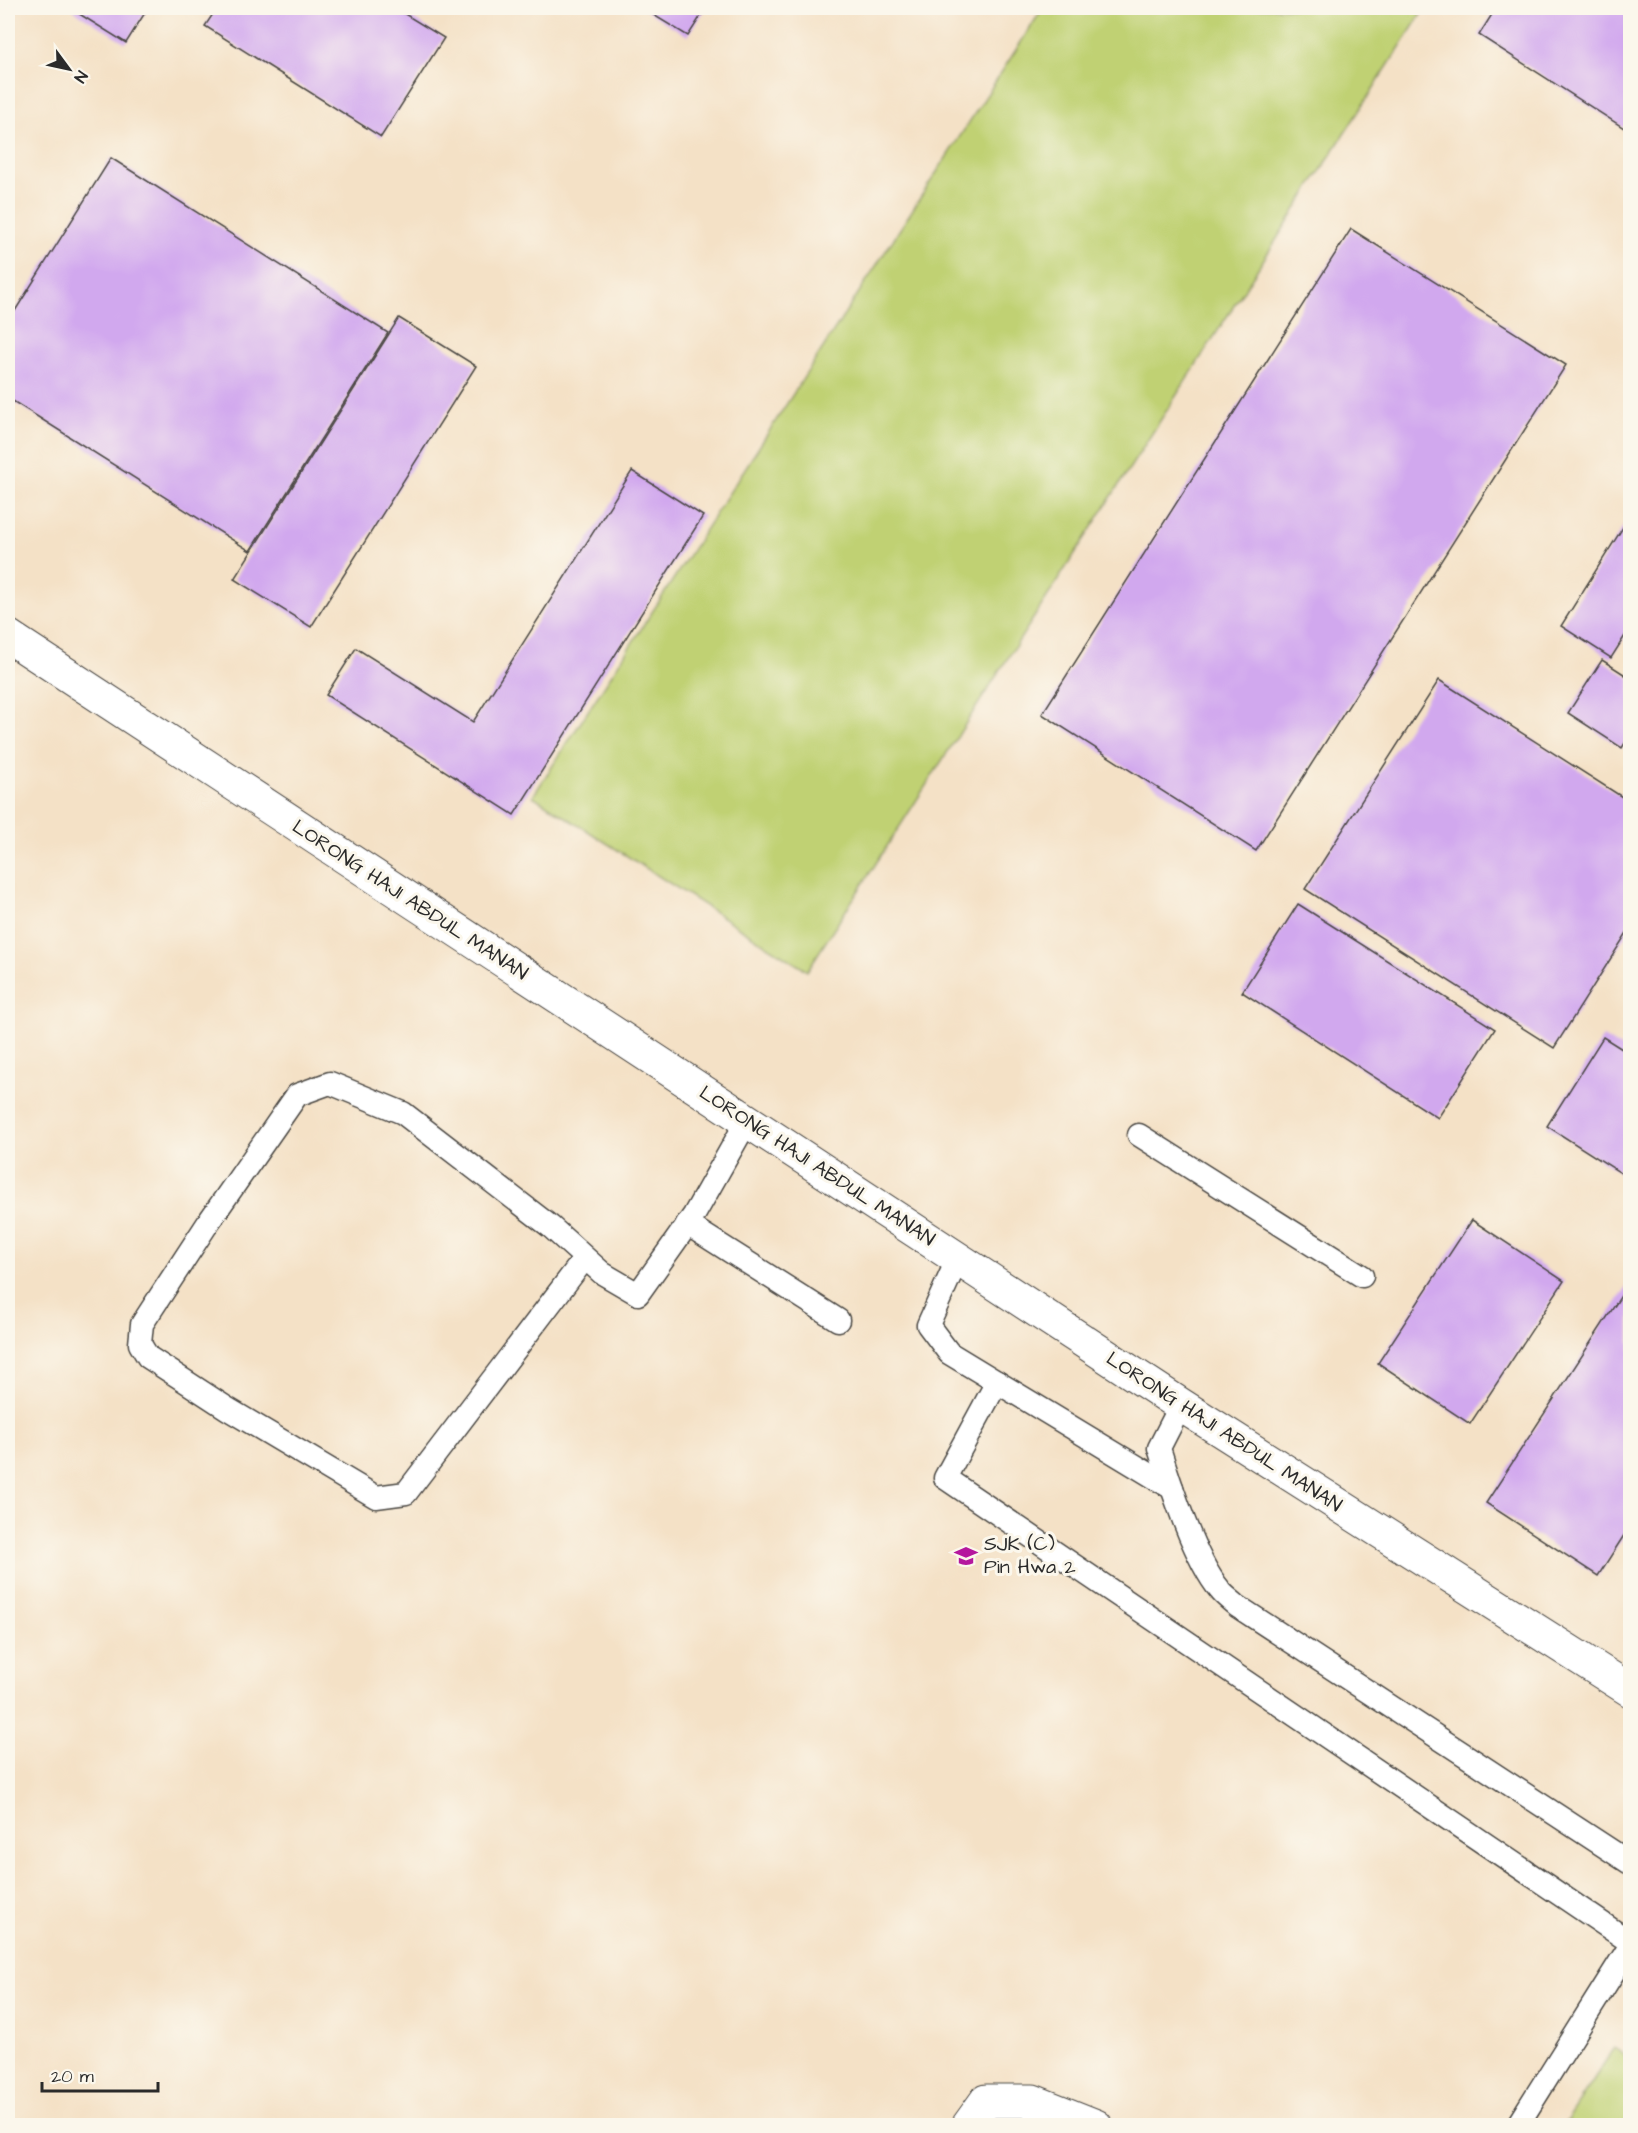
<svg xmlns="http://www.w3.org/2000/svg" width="1638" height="2133" font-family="'Architects Daughter',sans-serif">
  <rect width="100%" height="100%" fill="#fbf7ec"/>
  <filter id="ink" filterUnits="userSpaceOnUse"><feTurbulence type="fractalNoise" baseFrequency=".0167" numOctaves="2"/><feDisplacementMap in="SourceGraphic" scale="12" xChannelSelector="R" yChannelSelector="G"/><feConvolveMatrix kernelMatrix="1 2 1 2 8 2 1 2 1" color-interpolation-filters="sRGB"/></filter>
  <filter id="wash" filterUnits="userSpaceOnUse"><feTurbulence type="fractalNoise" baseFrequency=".008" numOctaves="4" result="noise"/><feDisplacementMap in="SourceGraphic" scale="24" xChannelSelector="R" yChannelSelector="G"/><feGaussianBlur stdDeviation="1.35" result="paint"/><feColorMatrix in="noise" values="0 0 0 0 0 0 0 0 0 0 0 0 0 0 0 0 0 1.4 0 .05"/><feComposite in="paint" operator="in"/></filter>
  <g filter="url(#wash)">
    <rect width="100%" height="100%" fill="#f4e1c6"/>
    <g fill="#c0d173" stroke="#767e4f" stroke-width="1.5">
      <polygon points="1043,8 1425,8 807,971 533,796"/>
      <polygon points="1614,2048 1630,2059 1630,2125 1564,2125"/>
    </g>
    <g id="blocks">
      <g fill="#d1a8ee">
        <polygon points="75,8 148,8 126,43 73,10"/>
        <polygon points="217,8 395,8 444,38 381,137 205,26"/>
        <polygon points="642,8 706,8 688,36"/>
        <polygon points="1496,8 1630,8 1630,132 1479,35"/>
        <polygon points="111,158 388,333 250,551 8,398 8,322"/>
        <polygon points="1351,229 1566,365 1256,851 1042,714"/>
        <polygon points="399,318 476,366 311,627 234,579"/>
        <polygon points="632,471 703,516 514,815 326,695 356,648 473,722"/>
        <polygon points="1630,516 1630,628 1611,658 1561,626"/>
        <polygon points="1602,660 1630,678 1630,735 1622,748 1568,713"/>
        <polygon points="1439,680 1630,802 1630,928 1554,1048 1305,889"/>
        <polygon points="1298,904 1495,1029 1438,1118 1242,992"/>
        <polygon points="1603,1037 1630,1054 1630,1179 1547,1126"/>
        <polygon points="1472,1220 1564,1281 1470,1424 1378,1363"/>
        <polygon points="1630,1282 1630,1526 1598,1576 1486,1503"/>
      </g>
    </g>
  </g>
  <g filter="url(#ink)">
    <use href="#blocks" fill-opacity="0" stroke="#494642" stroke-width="1.5"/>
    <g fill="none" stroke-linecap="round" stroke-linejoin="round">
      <g stroke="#494642" stroke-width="25">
        <g id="service">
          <polyline points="1139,1135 1362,1276"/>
          <polyline points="687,1224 838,1320"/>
          <polyline points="585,1258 406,1493 376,1497 228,1409 148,1357 140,1344 142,1324 210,1220 297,1095 330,1083 403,1113 551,1227 602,1273 638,1294 694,1215 742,1130 730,1109"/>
          <polyline points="958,1258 928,1325 949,1353 1172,1488"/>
          <polyline points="997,1382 945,1478 1630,1942"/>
          <path d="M1181 1405 1159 1448C1171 1486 1195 1561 1220 1590 1224 1596 1232 1601 1237 1606L1630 1863"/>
          <polyline points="1517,2126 1630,1946"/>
        </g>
      </g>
      <g stroke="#494642" stroke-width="35">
        <polyline id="minor" points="968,2126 986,2101 1033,2101 1096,2126"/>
      </g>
      <g stroke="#494642" stroke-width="35">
        <polyline id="tertiary" points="8,636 1181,1405 1630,1690"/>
      </g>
      <use href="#service" stroke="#fff" stroke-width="22"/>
      <use href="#minor" stroke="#fff" stroke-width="33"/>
      <use href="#tertiary" stroke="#fff" stroke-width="33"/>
    </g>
  </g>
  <defs>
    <g id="school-bare" transform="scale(1.8)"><path d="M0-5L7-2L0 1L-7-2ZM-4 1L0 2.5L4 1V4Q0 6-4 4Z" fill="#b5179e" stroke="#fbf7ec" stroke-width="2.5" paint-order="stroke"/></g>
  </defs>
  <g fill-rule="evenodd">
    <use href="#school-bare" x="966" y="1556"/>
  </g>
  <g text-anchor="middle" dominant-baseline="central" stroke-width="6" stroke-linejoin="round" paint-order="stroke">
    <g font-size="20" fill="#2b2b2b" stroke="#fbf7ec">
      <text transform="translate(410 900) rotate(33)">LORONG HAJI ABDUL MANAN</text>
      <text transform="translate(817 1166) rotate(33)">LORONG HAJI ABDUL MANAN</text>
      <text transform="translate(1224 1432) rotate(33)">LORONG HAJI ABDUL MANAN</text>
    </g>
    <g font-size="20" fill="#2b2b2b" stroke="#fbf7ec" text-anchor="start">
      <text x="984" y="1544">SJK (C)<tspan x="984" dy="23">Pin Hwa 2</tspan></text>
    </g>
  </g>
  <rect width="1638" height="2133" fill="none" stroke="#fbf7ec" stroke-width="30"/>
  <g transform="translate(69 69) rotate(123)" stroke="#fbf7ec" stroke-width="4.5" paint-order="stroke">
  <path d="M0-4.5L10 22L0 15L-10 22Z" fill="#2b2b2b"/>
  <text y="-9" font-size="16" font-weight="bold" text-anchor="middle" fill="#2b2b2b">N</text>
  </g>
  <path d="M42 2082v9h116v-9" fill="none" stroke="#2b2b2b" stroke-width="3"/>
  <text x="51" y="2082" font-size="18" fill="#2b2b2b" stroke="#fbf7ec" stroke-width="4.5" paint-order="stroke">20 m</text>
</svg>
